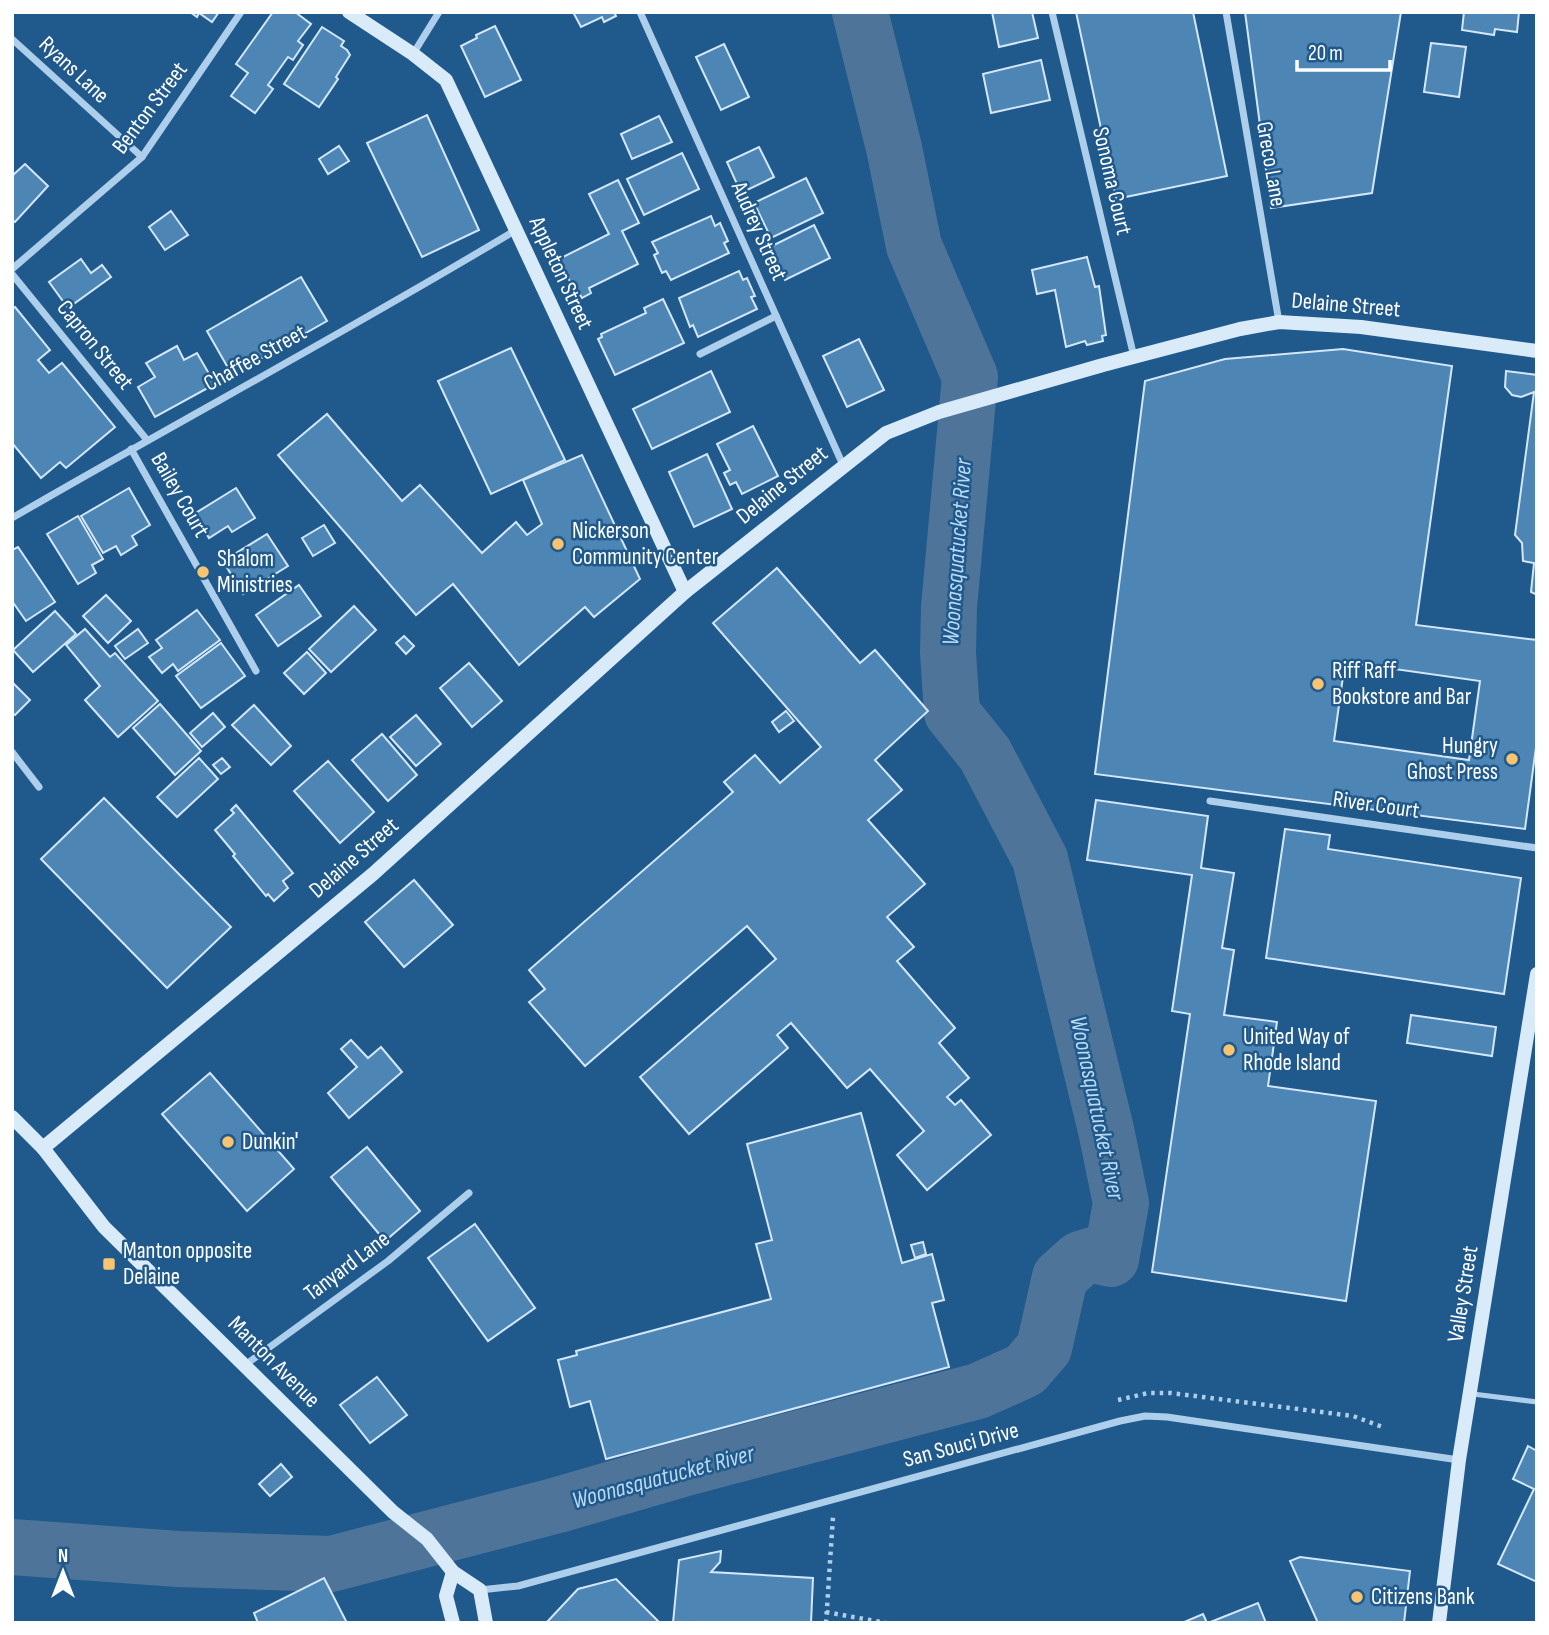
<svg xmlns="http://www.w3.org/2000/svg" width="1549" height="1635" font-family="'Sofia Sans Condensed',sans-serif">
  <rect width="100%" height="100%" fill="#20598c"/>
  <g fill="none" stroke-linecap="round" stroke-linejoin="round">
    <polyline stroke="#4e7599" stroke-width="56" points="12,1547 178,1559 331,1564 558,1505 682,1469 978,1391 1025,1370 1044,1348 1060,1277 1080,1259 1094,1255 1111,1259 1121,1203 1106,1130 1040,859 985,754 952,713 948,653 949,607 970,377 914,246 894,148 860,12"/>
  </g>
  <g fill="#4d85b5" stroke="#d3e7f8" stroke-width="2" fill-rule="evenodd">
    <polygon points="190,12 219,12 212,22 199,13 197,17"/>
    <polygon points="273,12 295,12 311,24 298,41 303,45 293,60 288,57 268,85 273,89 255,113 231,96 248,73 236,64"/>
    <polygon points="573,12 614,12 616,16 604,22 602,17 581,27"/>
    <polygon points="992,12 1032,12 1038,38 999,47"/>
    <polygon points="1076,12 1193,12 1227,176 1116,199"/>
    <polygon points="1245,12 1401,12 1372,193 1271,208"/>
    <polygon points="1464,12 1519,12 1517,32 1495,29 1494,35 1462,30"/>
    <polygon points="495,26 521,80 485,97 461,46 477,38 476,35"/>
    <polygon points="322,27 344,41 341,46 347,50 350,55 336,77 338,79 319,107 284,84"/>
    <polygon points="1431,43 1466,47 1459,97 1424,92"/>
    <polygon points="724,44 749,97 721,110 696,57"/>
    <polygon points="1041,60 1050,100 991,113 983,74"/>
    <polygon points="427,115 479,230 422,257 367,143"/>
    <polygon points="659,116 672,142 632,159 621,134"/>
    <polygon points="339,146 349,161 328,174 319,159"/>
    <polygon points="759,147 774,177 741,193 727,162"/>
    <polygon points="682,153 699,189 644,215 627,179"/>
    <polygon points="25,164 48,186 15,222 12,220 12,176"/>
    <polygon points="806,178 823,213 771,238 754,203"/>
    <polygon points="618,180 639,223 622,231 638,264 589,288 591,293 582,298 579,293 576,294 559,259 609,234 589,194"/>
    <polygon points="171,211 188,235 165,250 149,227"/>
    <polygon points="711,216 715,226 720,223 728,241 724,243 729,253 671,280 666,271 662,273 654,255 658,253 652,242"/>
    <polygon points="814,225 830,258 785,280 768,248"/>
    <polygon points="1087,257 1095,287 1099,286 1106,335 1102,336 1103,341 1087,345 1085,341 1066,347 1055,290 1037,294 1032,270"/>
    <polygon points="81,259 91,273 102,265 111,277 68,308 49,282"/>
    <polygon points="739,271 743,280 747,278 755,296 751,297 757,309 698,337 693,325 690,327 679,298"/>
    <polygon points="301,277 327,321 232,375 207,331"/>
    <polygon points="663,299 684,343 615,375 598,339 602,337 601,334 646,313 644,308"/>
    <polygon points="15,307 50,350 38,360 49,373 62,363 115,427 66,468 60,462 41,478 12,443 12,309"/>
    <polygon points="859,339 884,390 847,407 823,356"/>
    <polygon points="177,346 184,360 197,353 215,384 155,417 138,387 155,377 146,363"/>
    <polygon points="511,348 565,460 491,494 438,381"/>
    <path d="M1343 349 1452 366 1416 625 1537 640V740L1525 829 1095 774 1145 381 1225 359ZM1345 662 1480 681 1469 760 1334 741Z"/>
    <polygon points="711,371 730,412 652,449 633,409"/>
    <polygon points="1506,371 1537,375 1537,595 1531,592 1534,563 1523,561 1522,543 1515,535 1534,392 1521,397 1512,395 1505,387"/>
    <polygon points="327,414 402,501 420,485 482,553 516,522 527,535 542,524 523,480 582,455 640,579 594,617 585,607 519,665 453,584 416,615 278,455"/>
    <polygon points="753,426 778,476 742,494 736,482 730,485 724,473 730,470 717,444"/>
    <polygon points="707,454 732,509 694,527 669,472"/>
    <polygon points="129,488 150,525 132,536 137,545 121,555 116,546 103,553 81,516"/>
    <polygon points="236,488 255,518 232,532 228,526 209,538 194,514"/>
    <polygon points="78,516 103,559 92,565 96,573 78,584 47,534"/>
    <polygon points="324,525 335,543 313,556 302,538"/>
    <polygon points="267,534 288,566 243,594 223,561"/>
    <polygon points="18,547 55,602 26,621 12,601 12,550"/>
    <polygon points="777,568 860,663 875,650 928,711 875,760 902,790 868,820 925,884 887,917 914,947 897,961 955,1028 939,1043 969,1078 947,1097 955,1105 961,1100 991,1135 927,1190 897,1155 924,1131 870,1069 847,1088 791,1023 777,1035 788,1048 689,1134 640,1077 776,959 747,926 585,1066 529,1002 545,989 529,970 733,792 724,782 755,755 780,783 821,747 713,623"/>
    <polygon points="299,585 321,616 278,646 256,615"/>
    <polygon points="106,595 131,621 108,643 83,616"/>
    <polygon points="354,606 376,630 331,672 309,649"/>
    <polygon points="197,610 220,640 178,671 173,664 162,673 149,657 162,648 156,640"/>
    <polygon points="55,611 76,634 33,672 13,650"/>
    <polygon points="85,629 110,657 115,653 158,701 118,737 85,700 100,686 66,645"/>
    <polygon points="138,629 148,643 125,659 115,646"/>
    <polygon points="404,636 414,646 406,654 396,643"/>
    <polygon points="221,643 245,676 201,708 176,676"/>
    <polygon points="307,652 326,673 304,694 284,673"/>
    <polygon points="469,663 502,701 472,727 440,688"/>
    <polygon points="12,682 30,700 15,715 12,713"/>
    <polygon points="160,704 201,751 175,775 133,728"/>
    <polygon points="254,705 291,746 271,765 232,725"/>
    <polygon points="786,711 794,721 779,732 772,722"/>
    <polygon points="213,713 225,727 202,747 190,733"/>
    <polygon points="416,715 441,744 416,766 390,737"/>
    <polygon points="382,734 417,775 388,801 352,760"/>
    <polygon points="199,758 218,779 177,817 157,797"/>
    <polygon points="222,758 230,767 221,774 213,765"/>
    <polygon points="328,761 374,812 340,843 294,791"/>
    <polygon points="104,798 231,927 167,988 41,859"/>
    <polygon points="1096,800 1208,816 1201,868 1234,873 1222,948 1234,950 1224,1015 1277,1022 1268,1086 1376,1101 1346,1301 1152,1272 1190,1014 1172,1011 1192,875 1087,860"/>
    <polygon points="236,805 293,873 283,881 288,888 274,901 268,894 266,896 233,856 235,854 215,830 234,813 231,810"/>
    <polygon points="1285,829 1330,835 1328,849 1521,878 1504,994 1266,958"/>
    <polygon points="414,880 453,925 404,967 365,922"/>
    <polygon points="1411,1015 1496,1027 1492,1056 1407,1043"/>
    <polygon points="351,1040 368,1058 381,1047 402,1072 349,1118 328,1093 357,1067 341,1049"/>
    <polygon points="210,1073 294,1169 247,1211 162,1114"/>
    <polygon points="861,1113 902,1263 932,1254 944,1300 932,1303 949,1367 606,1459 590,1401 570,1407 558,1360 577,1355 576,1351 771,1299 756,1244 772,1240 747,1144"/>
    <polygon points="367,1147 420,1211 385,1241 331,1177"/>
    <polygon points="475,1224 535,1308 488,1341 428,1258"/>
    <polygon points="923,1242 926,1254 915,1258 911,1245"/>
    <polygon points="377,1377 407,1415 370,1443 340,1405"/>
    <polygon points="1528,1446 1537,1451 1537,1582 1498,1564 1534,1489 1513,1479"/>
    <polygon points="281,1464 292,1477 270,1496 259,1484"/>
    <polygon points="721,1551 720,1562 711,1572 813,1578 811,1623 673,1623 679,1560"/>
    <polygon points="1300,1557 1410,1571 1404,1623 1318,1623 1290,1561"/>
    <polygon points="324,1578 347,1623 258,1623 254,1613"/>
    <polygon points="616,1579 660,1623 546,1623 578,1589"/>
    <polygon points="1258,1603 1266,1623 1208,1623"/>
    <polygon points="1203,1614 1207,1623 1182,1623"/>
  </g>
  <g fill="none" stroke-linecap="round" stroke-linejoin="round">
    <g stroke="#aecfeb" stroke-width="4.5" stroke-dasharray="3.5 5" stroke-linecap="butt">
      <polyline points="1118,1400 1148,1393 1171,1393 1353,1416 1385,1428"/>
      <polyline points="826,1612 886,1623"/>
      <polyline points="826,1623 833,1517"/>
    </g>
    <polyline stroke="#aecfeb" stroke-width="5" points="1473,1394 1537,1402"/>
    <g stroke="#aecfeb" stroke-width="7">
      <polyline points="640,12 843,465"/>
      <polyline points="1052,12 1134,357"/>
      <polyline points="1226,12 1279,322"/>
      <polyline points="12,39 142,157"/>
      <polyline points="413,54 439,12"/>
      <polyline points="12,269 142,157 241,12"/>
      <polyline points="12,274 147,440"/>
      <polyline points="700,354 776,316"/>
      <polyline points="131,449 256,671"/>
      <path d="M12 518C179 421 350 330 516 230"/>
      <polyline points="12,752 39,787"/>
      <polyline points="1210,801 1537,848"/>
      <polyline points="245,1365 388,1261 469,1193"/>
      <polyline points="480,1590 518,1586 1120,1421 1145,1416 1167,1417 1459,1460"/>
    </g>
    <g stroke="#d9eaf9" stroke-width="14">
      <polyline points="349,12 413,54 446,80 685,592"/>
      <polyline points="12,1117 43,1148 104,1227 393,1512 427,1539 453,1572 480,1590 486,1623"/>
      <polyline points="43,1148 373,874 685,592 886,433 939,412 1103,365 1240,329 1279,322 1361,327 1537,351"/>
      <polyline points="453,1572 446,1596 453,1623"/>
      <polyline points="1439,1623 1459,1460 1537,974"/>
    </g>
  </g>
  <g fill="#f9c46f" stroke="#20598c" stroke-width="2.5">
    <circle cx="558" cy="544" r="7"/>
    <circle cx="203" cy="572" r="7"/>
    <circle cx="1318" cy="684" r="7"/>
    <circle cx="1512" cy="759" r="7"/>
    <circle cx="1229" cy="1050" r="7"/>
    <circle cx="228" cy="1142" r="7"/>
    <rect x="102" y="1257" width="14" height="14" rx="3.5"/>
    <circle cx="1357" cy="1597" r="7"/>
  </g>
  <g text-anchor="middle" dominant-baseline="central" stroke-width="5" stroke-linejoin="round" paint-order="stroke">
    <g font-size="23" fill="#fff" stroke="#20598c">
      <text transform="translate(74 70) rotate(43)">Ryans Lane</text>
      <text transform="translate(150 108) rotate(-53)">Benton Street</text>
      <text transform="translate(1271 164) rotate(80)">Greco Lane</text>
      <text transform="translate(1112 181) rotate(77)">Sonoma Court</text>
      <text transform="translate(759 231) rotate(66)">Audrey Street</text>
      <text transform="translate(561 273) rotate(65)">Appleton Street</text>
      <text transform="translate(1346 305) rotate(5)">Delaine Street</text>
      <text transform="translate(95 345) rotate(51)">Capron Street</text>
      <text transform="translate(255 358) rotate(-29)">Chaffee Street</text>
      <text transform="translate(782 485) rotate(-39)">Delaine Street</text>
      <text transform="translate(180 495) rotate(60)">Bailey Court</text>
      <text transform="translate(1376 805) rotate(8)">River Court</text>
      <text transform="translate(354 858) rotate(-41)">Delaine Street</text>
      <text transform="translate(347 1266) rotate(-37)">Tanyard Lane</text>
      <text transform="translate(1463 1294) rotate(-81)">Valley Street</text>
      <text transform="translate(274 1362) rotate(45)">Manton Avenue</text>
      <text transform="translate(961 1445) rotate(-15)">San Souci Drive</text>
    </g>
    <g font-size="23" fill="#fff" stroke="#20598c" text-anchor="start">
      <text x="572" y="531">Nickerson<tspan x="572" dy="26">Community Center</tspan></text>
      <text x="217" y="559">Shalom<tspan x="217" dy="26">Ministries</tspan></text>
      <text x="1332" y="671">Riff Raff<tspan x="1332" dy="26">Bookstore and Bar</tspan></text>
      <text x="1498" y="746" text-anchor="end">Hungry<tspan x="1498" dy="26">Ghost Press</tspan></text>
      <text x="1243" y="1037">United Way of<tspan x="1243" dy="26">Rhode Island</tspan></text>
      <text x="242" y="1142">Dunkin'</text>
      <text x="123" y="1251">Manton opposite<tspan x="123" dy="26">Delaine</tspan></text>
      <text x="1371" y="1597">Citizens Bank</text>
    </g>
    <g font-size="24" font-style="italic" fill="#bad9f3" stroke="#20598c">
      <text transform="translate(957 552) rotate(-86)">Woonasquatucket River</text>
      <text transform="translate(1097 1108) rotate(78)">Woonasquatucket River</text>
      <text transform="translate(663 1477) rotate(-15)">Woonasquatucket River</text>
    </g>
  </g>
  <rect width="1549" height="1635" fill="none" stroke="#ffffff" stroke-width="28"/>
  <g transform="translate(63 1572)" stroke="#20598c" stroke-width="5" paint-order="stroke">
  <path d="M0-5L12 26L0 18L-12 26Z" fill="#ffffff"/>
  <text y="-10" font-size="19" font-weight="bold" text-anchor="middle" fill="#ffffff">N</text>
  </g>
  <path d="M1297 60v10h93v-10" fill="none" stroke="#ffffff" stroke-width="3.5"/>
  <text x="1308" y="60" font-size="21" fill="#ffffff" stroke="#20598c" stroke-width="5" paint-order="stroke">20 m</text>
</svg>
